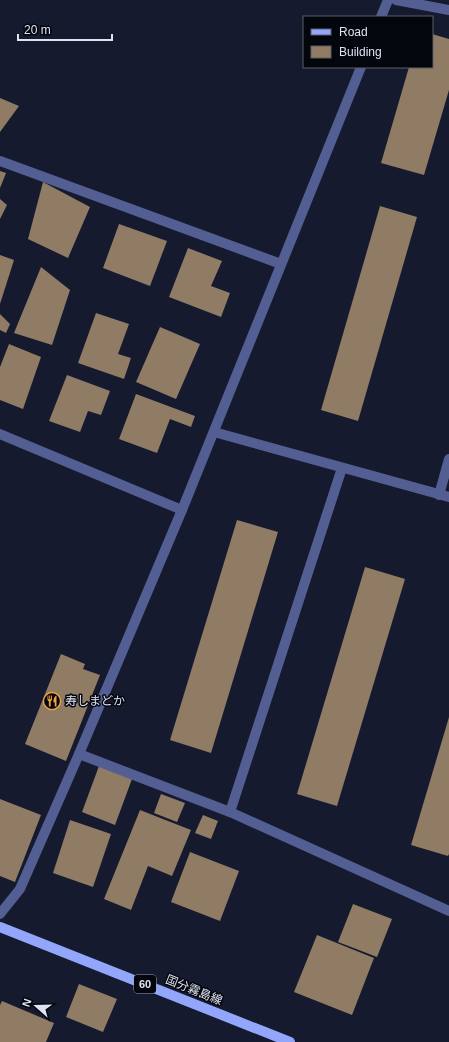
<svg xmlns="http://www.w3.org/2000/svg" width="449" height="1042" font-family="Helvetica,'Noto Sans JP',sans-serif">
  <rect width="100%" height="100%" fill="#151a2f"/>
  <g fill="#907b65">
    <polygon points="432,34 449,39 449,90 424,175 381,163 409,67 432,67"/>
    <polygon points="0,98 19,106 0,132"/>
    <polygon points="0,171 6,173 0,188"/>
    <polygon points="43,182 90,207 68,258 28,239"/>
    <polygon points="0,199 7,205 0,219"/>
    <polygon points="380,206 417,217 358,421 321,410"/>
    <polygon points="119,224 167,241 150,286 103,268"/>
    <polygon points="188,248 222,261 211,286 230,293 221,317 169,297"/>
    <polygon points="0,255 14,260 0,304"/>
    <polygon points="41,267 70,290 52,345 14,333"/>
    <polygon points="96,313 129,324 118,354 131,358 124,379 78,363"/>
    <polygon points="0,314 10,324 6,333 0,330"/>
    <polygon points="160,327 200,344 176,399 136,382"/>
    <polygon points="9,344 41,357 23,409 0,400 0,367"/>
    <polygon points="67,375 110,391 101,415 88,411 80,432 49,421"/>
    <polygon points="136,394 195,416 191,427 170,419 157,453 119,439"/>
    <polygon points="237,520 278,532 211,753 170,740"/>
    <polygon points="365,567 405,579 337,806 297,794"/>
    <polygon points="61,654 85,664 83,669 100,675 66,761 25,744"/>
    <polygon points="449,717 449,854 448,856 411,845"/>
    <polygon points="99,766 132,779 115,825 82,812"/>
    <polygon points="161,794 185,803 177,822 154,813"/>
    <polygon points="0,799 41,815 15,882 0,876"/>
    <polygon points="140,810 191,830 172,876 148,866 131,910 104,899"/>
    <polygon points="203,815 218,821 211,839 195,833"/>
    <polygon points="70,820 111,834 93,887 53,873"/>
    <polygon points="190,852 239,871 220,921 171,902"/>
    <polygon points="353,904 392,919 377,957 338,942"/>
    <polygon points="317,935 374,958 352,1015 294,992"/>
    <polygon points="79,984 117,999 103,1032 66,1017"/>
    <polygon points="2,1001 54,1023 46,1042 0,1042 0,1005"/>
  </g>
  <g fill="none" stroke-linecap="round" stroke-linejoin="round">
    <g stroke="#535f92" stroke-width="10">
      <polyline points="396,0 449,10"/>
      <polyline points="381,17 388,0"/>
      <polyline points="0,161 281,264"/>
      <polyline points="214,432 449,497"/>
      <polyline points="0,434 182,510"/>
      <polyline points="439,495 449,459"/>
      <polyline points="79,754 230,812 449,911"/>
      <polyline points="230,812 342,468"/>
      <polyline points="0,914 20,889 79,754 182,510 361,67"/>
    </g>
    <polyline stroke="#92a6fb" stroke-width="10" points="0,927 290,1042"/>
  </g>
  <defs>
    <g id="restaurant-ring" transform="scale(0.9)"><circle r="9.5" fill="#04060e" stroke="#f2a542" stroke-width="1.5"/><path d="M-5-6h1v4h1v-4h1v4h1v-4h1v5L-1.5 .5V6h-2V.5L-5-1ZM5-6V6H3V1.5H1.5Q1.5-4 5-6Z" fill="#f2a542"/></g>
  </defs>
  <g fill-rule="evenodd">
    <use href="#restaurant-ring" x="52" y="701"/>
  </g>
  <g text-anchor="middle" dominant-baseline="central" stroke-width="3" stroke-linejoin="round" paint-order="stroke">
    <rect fill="#04060e" stroke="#9da1ad" stroke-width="1" x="134" y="975" width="22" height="18" rx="3"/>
    <g font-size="11" font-weight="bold" fill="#dee3f1">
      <text x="145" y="984">60</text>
    </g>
    <g font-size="12" fill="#dee3f1" stroke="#04060e" text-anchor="start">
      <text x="65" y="701">寿しまどか</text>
    </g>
    <g font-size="12" fill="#dee3f1" stroke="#04060e">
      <text transform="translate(194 990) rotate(22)">国分霧島線</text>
    </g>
  </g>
  <rect x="303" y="16" width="130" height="52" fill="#04060e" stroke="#5b5e69"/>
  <rect x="311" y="29" width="20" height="6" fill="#92a6fb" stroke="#5b5e69"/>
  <text x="339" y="36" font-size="12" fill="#dee3f1">Road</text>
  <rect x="311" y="46" width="20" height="12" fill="#907b65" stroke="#5b5e69"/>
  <text x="339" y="56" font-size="12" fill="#dee3f1">Building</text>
  <g transform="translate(36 1006) rotate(290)" stroke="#04060e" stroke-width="3" paint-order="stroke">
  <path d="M0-3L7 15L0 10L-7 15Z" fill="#dee3f1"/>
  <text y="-6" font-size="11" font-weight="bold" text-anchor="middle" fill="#dee3f1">N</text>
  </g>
  <path d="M18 34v6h94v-6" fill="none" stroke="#dee3f1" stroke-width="2"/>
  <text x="24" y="34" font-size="12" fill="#dee3f1" stroke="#04060e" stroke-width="3" paint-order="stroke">20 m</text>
</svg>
